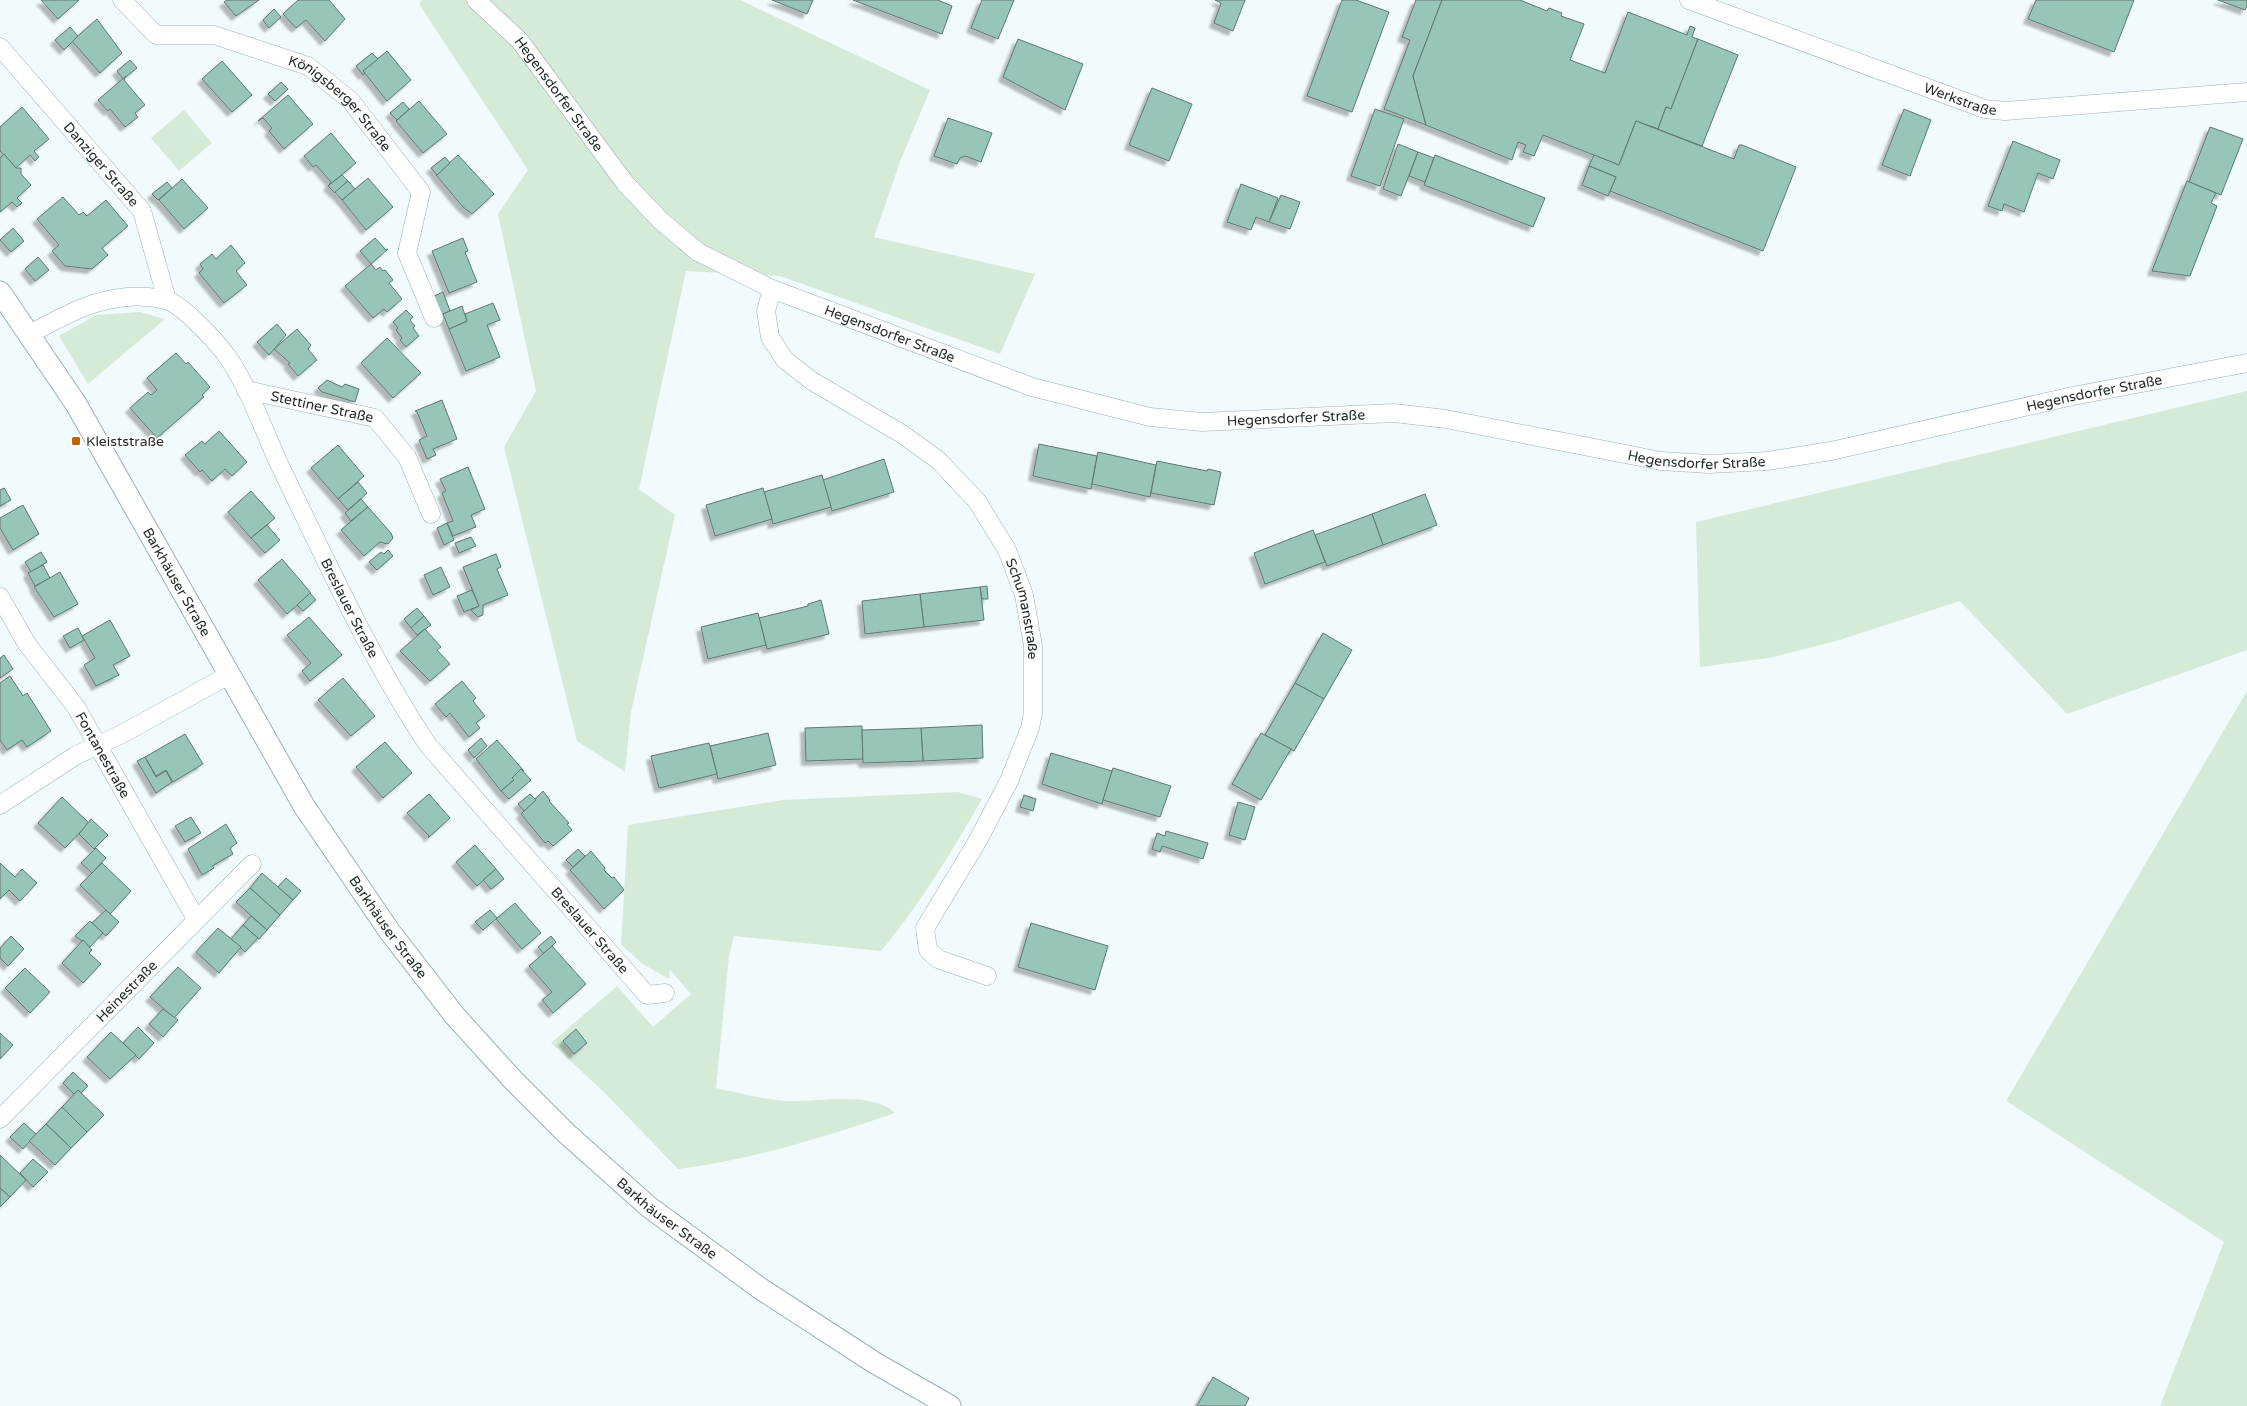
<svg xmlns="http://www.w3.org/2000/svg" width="2247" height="1406" font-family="'Varela Round',sans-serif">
  <defs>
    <filter id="shadow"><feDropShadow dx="-4.5" dy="4.5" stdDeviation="1" flood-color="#0004"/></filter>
  </defs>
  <rect width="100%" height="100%" fill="#f1fbfd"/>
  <g fill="#d6ead8">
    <polygon points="422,0 740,0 930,90 901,159 874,237 1035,274 1000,354 780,276 686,271 639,489 675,515 631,712 625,772 577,741 504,447 536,391 498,214 528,170 419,4"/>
    <polygon points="184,110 212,143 179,171 151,138"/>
    <polygon points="140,312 165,319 88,384 59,336 96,315"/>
    <polygon points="2247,391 2247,650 2067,714 1960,601 1836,641 1769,658 1700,667 1696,522"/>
    <polygon points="2247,691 2247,1406 2160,1406 2224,1242 2006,1101"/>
    <path d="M958 792 982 799C952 852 920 904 881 951L734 936 729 956 716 1088C739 1093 762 1099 785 1101 816 1103 871 1090 895 1113 825 1137 751 1160 678 1169L605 1093 551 1043 617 986 653 1027 691 994 670 970 669 979 643 964 621 945 628 825 783 800Z"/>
  </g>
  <g fill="#97c5ba" stroke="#607772" filter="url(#shadow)">
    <polygon points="41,0 79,0 58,19"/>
    <polygon points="227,0 259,0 236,16 224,2"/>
    <polygon points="298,0 329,0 345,19 325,41 306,20 296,28 283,14"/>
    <polygon points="772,0 813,0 807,14"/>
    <polygon points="853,0 938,0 952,6 942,34"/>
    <polygon points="982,0 1014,0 998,39 971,28"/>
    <polygon points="1215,0 1245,0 1233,31 1214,23 1221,3"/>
    <polygon points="1342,0 1356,0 1389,12 1352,112 1307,96"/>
    <polygon points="1416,0 1442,0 1413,76 1426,125 1384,109 1410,40 1402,37"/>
    <polygon points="1442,0 1520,0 1547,11 1549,8 1562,13 1561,16 1584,24 1570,60 1605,73 1628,12 1687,35 1690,26 1695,28 1692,37 1698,39 1671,109 1666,107 1658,129 1636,121 1619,165 1543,135 1534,156 1523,152 1526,145 1518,142 1512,160 1426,125 1413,76"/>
    <polygon points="2036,0 2134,0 2114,52 2028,19"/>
    <polygon points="2218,0 2247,0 2247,6 2245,10"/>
    <polygon points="274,9 281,17 269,28 263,20"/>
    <polygon points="97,19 122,53 100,73 72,41"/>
    <polygon points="70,27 78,36 64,50 55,40"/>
    <polygon points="1018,39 1083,64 1065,110 1003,77"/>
    <polygon points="1698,39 1738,55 1702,146 1652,127 1658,129 1666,107 1671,109"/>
    <polygon points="387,51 411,80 387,101 363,71"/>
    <polygon points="372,53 378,59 363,71 365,73 363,75 356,66"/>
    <polygon points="130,60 137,68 123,79 117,71"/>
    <polygon points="222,61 252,95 232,112 202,79"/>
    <polygon points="126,76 124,80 145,105 135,113 138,117 125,127 110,109 108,111 98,100"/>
    <polygon points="281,82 288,89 275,101 268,94"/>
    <polygon points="1152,88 1192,104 1169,161 1129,145"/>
    <polygon points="288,95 313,124 284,149 269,131 272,128 263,118 258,121"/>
    <polygon points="419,101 447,134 423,153 396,121"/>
    <polygon points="403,102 409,109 397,120 390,113"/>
    <polygon points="22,107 49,139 34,151 39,157 35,161 30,155 16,168 0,151 0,127"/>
    <polygon points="1375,109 1404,119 1380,186 1351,176"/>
    <polygon points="1904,109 1931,120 1910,176 1882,165"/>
    <polygon points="948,118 992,133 981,162 965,156 960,158 957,164 934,156"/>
    <polygon points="1636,121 1734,159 1739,145 1742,145 1796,167 1763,251 1610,191 1616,177 1589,166 1594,155 1619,165"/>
    <polygon points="2210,127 2243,139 2221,195 2189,182"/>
    <polygon points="331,133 356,163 328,186 331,182 316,165 313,167 304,156"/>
    <polygon points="2013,141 2060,160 2053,179 2038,173 2024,212 2004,204 2002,211 1988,206"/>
    <polygon points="1398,144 1418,152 1401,196 1383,189"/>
    <polygon points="1418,152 1434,158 1425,182 1409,176"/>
    <polygon points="4,154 16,168 21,168 21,174 31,185 17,198 22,203 17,207 12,202 0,212 0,158"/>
    <polygon points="458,155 494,194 472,214 463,207 436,175"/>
    <polygon points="1435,155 1545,198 1533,227 1424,185"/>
    <polygon points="445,157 450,163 437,175 431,168"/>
    <polygon points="1589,166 1616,177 1608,196 1582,185"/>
    <polygon points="342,175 348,181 335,193 328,186"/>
    <polygon points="368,178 393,207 366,230 342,200"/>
    <polygon points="182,179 208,208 184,229 159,200"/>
    <polygon points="348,181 355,189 342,200 335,192"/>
    <polygon points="2187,181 2216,193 2211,203 2217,206 2190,276 2152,271"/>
    <polygon points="167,182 172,188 158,200 152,194"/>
    <polygon points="1241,184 1278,198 1269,222 1256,217 1251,230 1227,222"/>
    <polygon points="1281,195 1300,202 1290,229 1269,222"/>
    <polygon points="63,197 79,215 83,212 87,216 106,200 128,226 102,248 108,255 92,269 65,266 52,251 59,245 37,219"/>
    <polygon points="13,228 24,241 11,252 0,240"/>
    <polygon points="375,238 386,250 388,249 371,264 360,251"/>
    <polygon points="463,238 468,251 465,252 477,282 449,293 432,251"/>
    <polygon points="231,245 245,263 236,271 247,285 224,303 199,273 203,269 200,264 212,254 216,259"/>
    <polygon points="38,257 49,270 35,281 25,269"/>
    <polygon points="371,264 376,270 380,267 383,271 385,270 393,280 389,283 402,299 387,312 384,309 373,318 345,286"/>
    <polygon points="443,292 450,311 440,315 432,297"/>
    <polygon points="493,303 500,320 487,325 500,357 466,371 449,329 467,321 465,314"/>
    <polygon points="462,306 467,321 449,329 443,314"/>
    <polygon points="406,310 413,317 410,320 415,326 413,328 419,336 406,347 400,340 402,338 396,330 398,328 393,322"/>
    <polygon points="277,324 286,335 269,355 257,342"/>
    <polygon points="297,329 311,345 308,349 317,360 298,376 288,364 290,363 274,349"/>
    <polygon points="387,338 421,373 393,398 361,363"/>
    <polygon points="176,353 186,364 188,362 210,387 202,395 204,397 157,438 130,408 148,392 151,395 157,390 147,378"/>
    <polygon points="327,380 342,387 345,384 359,389 355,402 322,392 318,388"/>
    <polygon points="442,400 457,439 433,449 436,455 427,459 419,440 427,436 417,412 415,411"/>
    <polygon points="219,431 247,462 232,476 225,469 212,481 202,470 200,472 185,455 202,441 205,444"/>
    <polygon points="1039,444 1097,456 1091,489 1033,476"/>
    <polygon points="338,445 364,476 338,499 311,468"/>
    <polygon points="1098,452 1156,465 1150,497 1092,484"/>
    <polygon points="884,459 894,492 832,511 823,480"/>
    <polygon points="1157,461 1207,471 1208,469 1221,472 1214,505 1151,493"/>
    <polygon points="468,467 485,509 471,515 476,527 453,536 447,523 453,521 442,493 446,491 440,479"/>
    <polygon points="822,475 831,507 773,524 764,492"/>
    <polygon points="358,482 367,493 348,510 338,499"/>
    <polygon points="4,488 11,500 0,506 0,490"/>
    <polygon points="763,488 772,519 715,536 706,505"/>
    <polygon points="251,491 275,518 251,538 228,512"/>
    <polygon points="1425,494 1437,525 1383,545 1372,514"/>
    <polygon points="361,499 368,507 351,521 345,513"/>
    <polygon points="23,505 39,534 13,550 0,528 0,518"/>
    <polygon points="368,507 391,533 393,538 388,544 380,542 364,556 341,530"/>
    <polygon points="1372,514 1383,545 1327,566 1315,535"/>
    <polygon points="447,523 454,540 444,545 437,528"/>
    <polygon points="267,525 280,540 265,553 251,538"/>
    <polygon points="1313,530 1325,562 1265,584 1254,553"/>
    <polygon points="471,537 476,546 459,553 455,543"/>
    <polygon points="388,550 393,556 377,570 369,562 381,552 384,554"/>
    <polygon points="41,552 47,562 31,572 25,562"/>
    <polygon points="496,554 501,567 497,569 508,595 483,605 483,615 478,617 471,610 479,606 463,567"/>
    <polygon points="282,559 311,593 287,614 258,580"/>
    <polygon points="43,565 50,578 35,586 28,573"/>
    <polygon points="441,567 450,587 433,595 424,575"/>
    <polygon points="60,572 78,604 54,617 34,587"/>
    <polygon points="987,586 988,599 982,599 980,587"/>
    <polygon points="980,587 984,620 924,627 920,594"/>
    <polygon points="472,590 479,606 464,612 457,596"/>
    <polygon points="310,593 316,600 303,611 297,605"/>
    <polygon points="920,594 924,627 865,634 862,601"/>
    <polygon points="821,600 829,634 767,649 759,618 808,606 808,604"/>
    <polygon points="417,608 424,616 411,628 404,619"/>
    <polygon points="758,613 766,645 708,659 701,627"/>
    <polygon points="424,616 431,625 417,635 411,628"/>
    <polygon points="309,617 342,655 310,681 302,671 311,663 287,635"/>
    <polygon points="110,620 130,656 113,665 119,675 96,686 84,665 95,658 82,636"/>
    <polygon points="78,628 84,640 70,648 63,636"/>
    <polygon points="425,629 441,647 437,650 450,664 430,681 400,651"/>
    <polygon points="1323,633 1352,650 1324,699 1295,683"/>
    <polygon points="4,655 13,669 0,678 0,658"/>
    <polygon points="10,676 23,696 27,693 51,731 27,747 22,740 7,750 0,740 0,683"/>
    <polygon points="343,678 375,716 351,736 318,700"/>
    <polygon points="462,681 476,698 473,701 485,716 476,723 480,728 469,737 450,713 446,717 435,704"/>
    <polygon points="1295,683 1324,699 1294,751 1265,735"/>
    <polygon points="982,725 983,758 923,761 921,728"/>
    <polygon points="862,726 863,759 806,761 805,728"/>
    <polygon points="921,728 923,761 863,763 862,730"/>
    <polygon points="768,733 776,765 718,779 710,746"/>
    <polygon points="1261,733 1291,749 1261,800 1232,784"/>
    <polygon points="185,734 203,764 173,782 166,770 156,776 145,757"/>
    <polygon points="481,738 487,746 474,758 468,750"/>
    <polygon points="497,740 524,771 521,769 512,778 514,780 501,791 476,759"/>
    <polygon points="385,742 412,773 383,798 356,767"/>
    <polygon points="709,743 717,774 659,788 651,756"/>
    <polygon points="1051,753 1112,771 1102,804 1042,784"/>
    <polygon points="145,757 156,777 166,771 172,782 156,793 137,761"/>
    <polygon points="1113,768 1171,786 1160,817 1103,800"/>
    <polygon points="521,769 531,780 509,799 501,791 514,780 512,778"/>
    <polygon points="543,791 550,800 549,801 569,823 567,824 572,830 553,846 548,841 545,843 521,814"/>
    <polygon points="429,794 450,818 428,838 429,836 407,813"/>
    <polygon points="530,794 536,800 524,811 518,804"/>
    <polygon points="1024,795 1036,799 1033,811 1020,807"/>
    <polygon points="62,797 89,823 65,848 38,823"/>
    <polygon points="1238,802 1255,807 1245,840 1229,835"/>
    <polygon points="191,817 201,833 185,842 175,826"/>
    <polygon points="91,819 108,835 94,849 79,834"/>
    <polygon points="226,824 237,843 230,848 233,854 212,866 214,868 202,875 188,849"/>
    <polygon points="1166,831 1208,843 1203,859 1162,846 1160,852 1152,849 1157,833 1165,836"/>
    <polygon points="475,845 496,869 477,886 456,862"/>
    <polygon points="96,848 106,858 92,873 81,863"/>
    <polygon points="578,849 585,856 573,867 566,860"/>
    <polygon points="591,851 605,868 604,870 612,878 614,877 624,890 604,909 570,870"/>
    <polygon points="0,863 15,877 22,869 37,883 20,901 9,890 0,899"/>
    <polygon points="102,863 131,891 110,914 80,885"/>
    <polygon points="496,869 504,879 491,889 483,880"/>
    <polygon points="262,873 293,900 280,915 250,888"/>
    <polygon points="286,878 301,891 293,900 278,887"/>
    <polygon points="250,888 280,915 267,930 236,902"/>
    <polygon points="515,903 541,933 522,949 496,919"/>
    <polygon points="106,910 119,922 106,936 92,923"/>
    <polygon points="490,910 497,918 483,930 475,922"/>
    <polygon points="251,916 267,930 259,939 243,925"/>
    <polygon points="90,921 103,933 90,947 75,936"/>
    <polygon points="1031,923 1108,946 1095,990 1018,967"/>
    <polygon points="243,925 258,938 245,952 231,939"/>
    <polygon points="218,928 241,947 219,973 196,952"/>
    <polygon points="11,936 24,949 8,966 0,958 0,948"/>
    <polygon points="551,936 556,942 544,954 538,947"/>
    <polygon points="83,940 92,950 89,953 101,964 83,983 62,963"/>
    <polygon points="552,946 586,984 553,1013 542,1000 552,992 529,966"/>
    <polygon points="178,967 201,988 174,1018 150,997"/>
    <polygon points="25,968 50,992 30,1013 5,988"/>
    <polygon points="163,1009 178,1020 163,1037 149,1024"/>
    <polygon points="138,1027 154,1043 139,1059 123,1043"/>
    <polygon points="576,1029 587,1043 574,1054 563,1041"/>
    <polygon points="111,1032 136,1055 110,1079 87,1057"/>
    <polygon points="0,1033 13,1045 0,1059"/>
    <polygon points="73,1072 88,1086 81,1093 78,1090 74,1094 63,1083"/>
    <polygon points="78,1090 104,1115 87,1132 62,1107"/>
    <polygon points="62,1107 87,1132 71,1148 46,1124"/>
    <polygon points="24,1123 36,1134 23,1149 10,1137"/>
    <polygon points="46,1124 71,1148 55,1165 29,1141"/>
    <polygon points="0,1155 26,1180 10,1197 0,1188"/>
    <polygon points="33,1159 48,1172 33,1187 20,1173"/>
    <polygon points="0,1188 10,1197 0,1207"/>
    <polygon points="1213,1377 1249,1398 1245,1406 1197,1406"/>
  </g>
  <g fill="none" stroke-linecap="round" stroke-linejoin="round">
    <g stroke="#98b1b6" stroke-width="19">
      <g id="minor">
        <path id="s1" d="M122 0 156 35H214L308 66 351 101 421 192 407 253 434 318"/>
        <path id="s2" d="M476 0 520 41 625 183 660 220 698 252 772 289 1032 387 1150 417 1202 422 1394 413 1446 419 1661 461 1709 464 1767 461 1831 451 2073 396 2247 363"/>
        <path id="s3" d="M1689 0 1985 109 2005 111 2247 92"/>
        <path id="s4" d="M0 47 142 211 167 300"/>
        <path id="s5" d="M772 289 766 311 770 337 785 360 812 381 902 434 938 460 977 501 1007 550 1024 595 1033 646V713L1030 728 1009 781 977 842 925 928 928 950 938 959 987 976"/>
        <path id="s6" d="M30 334C71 311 116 287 166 300 182 304 219 344 229 359 251 392 264 432 281 468 327 562 370 658 428 745L647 995 665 993"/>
        <path id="s7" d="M246 390 375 418 407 457 431 514"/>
        <path id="s8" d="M0 597 27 644 76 707 196 919"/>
        <polyline points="0,805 75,756 122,734 229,675"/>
        <path id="s9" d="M0 1119 252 864"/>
      </g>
    </g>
    <g stroke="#98b1b6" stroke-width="23">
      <g id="tertiary">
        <path id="s10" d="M0 292 76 404 304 806 390 932 455 1016 514 1081 566 1133 649 1207 761 1289 875 1363 950 1406"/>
      </g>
    </g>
    <use href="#minor" stroke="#fff" stroke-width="18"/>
    <use href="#tertiary" stroke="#fff" stroke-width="21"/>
  </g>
  <rect fill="#bd6404" stroke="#fff" stroke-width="2" x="71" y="436" width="10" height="10" rx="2.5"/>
  <g text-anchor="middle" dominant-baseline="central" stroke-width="4" stroke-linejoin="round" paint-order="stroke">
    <g font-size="14" fill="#1f292a" stroke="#fff">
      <text stroke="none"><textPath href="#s2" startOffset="126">Hegensdorfer Straße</textPath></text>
      <text stroke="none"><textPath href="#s3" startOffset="289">Werkstraße</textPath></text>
      <text stroke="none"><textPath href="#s1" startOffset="254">Königsberger Straße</textPath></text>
      <text stroke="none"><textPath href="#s4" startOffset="155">Danziger Straße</textPath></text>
      <text stroke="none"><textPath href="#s2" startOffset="546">Hegensdorfer Straße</textPath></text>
      <text stroke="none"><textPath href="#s2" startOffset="1776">Hegensdorfer Straße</textPath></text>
      <text stroke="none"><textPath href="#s7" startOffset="78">Stettiner Straße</textPath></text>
      <text stroke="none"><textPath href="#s2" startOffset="966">Hegensdorfer Straße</textPath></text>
      <text stroke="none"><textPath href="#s2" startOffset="1371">Hegensdorfer Straße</textPath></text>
      <text stroke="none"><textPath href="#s10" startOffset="340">Barkhäuser Straße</textPath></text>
      <text stroke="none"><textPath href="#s6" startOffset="508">Breslauer Straße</textPath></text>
      <text stroke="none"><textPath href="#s5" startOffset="435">Schumanstraße</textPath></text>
      <text stroke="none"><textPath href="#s8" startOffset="189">Fontanestraße</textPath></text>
      <text stroke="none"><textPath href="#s10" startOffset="745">Barkhäuser Straße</textPath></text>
      <text stroke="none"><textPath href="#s6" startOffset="912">Breslauer Straße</textPath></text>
      <text stroke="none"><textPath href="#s9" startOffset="180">Heinestraße</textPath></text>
      <text stroke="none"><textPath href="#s10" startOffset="1150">Barkhäuser Straße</textPath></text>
    </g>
    <g font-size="14" fill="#1f292a" stroke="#fff" text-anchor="start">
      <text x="86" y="441">Kleiststraße</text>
    </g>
  </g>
</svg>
